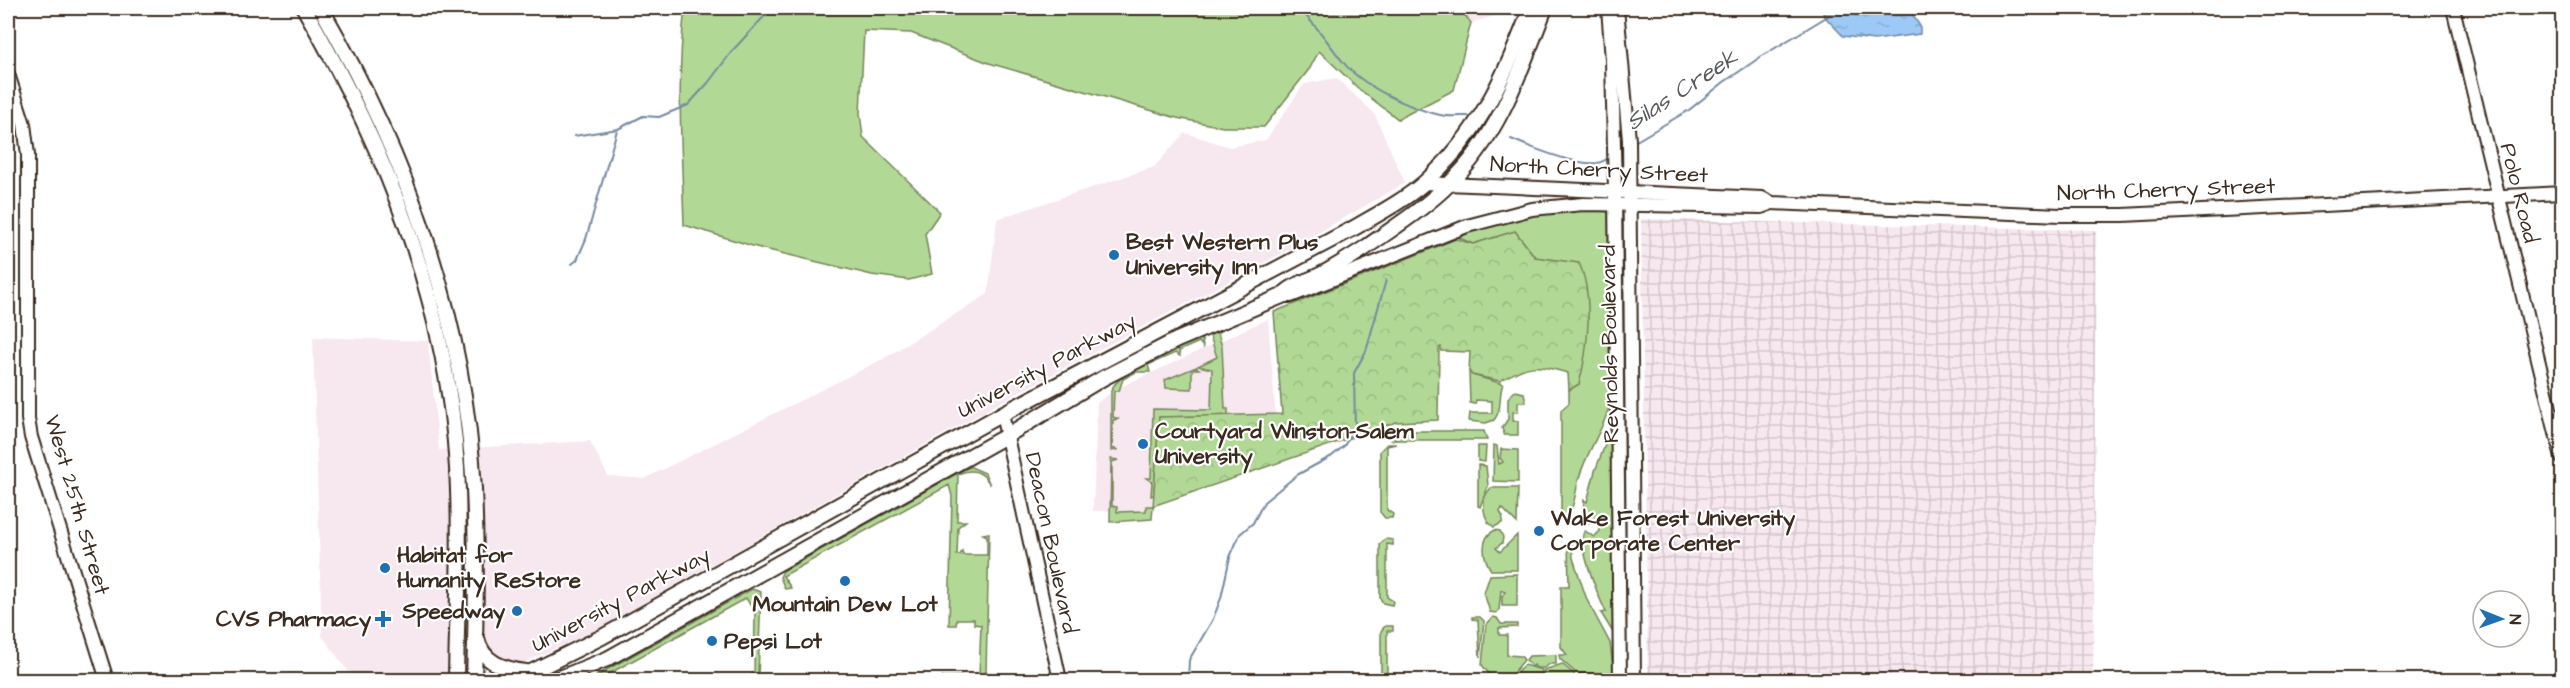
<svg xmlns="http://www.w3.org/2000/svg" width="2570" height="688" font-family="'Architects Daughter',sans-serif">
  <defs>
    <pattern id="industrial-grid" width="8" height="8" patternUnits="userSpaceOnUse" patternTransform="scale(1.5)"><rect width="8" height="8" fill="#f7e7ef"/><path d="M0 4h8M4 0v8" fill="none" stroke="#d5c6cc"/></pattern>
    <pattern id="forest-crowns" width="20" height="18" patternUnits="userSpaceOnUse" patternTransform="scale(1.5)"><rect width="20" height="18" fill="#b1d995"/><path d="M2 6a3 3 0 1 1 6 0M12 15a3 3 0 1 1 6 0" fill="none" stroke="#99ba80"/></pattern>
    <pattern id="water-ripples" width="26" height="14" patternUnits="userSpaceOnUse" patternTransform="scale(1.5)"><rect width="26" height="14" fill="#9cc9f6"/><path d="M2 4q2-2 4 0t4 0M15 11q2-2 4 0t4 0" fill="none" stroke="#87add2"/></pattern>
  </defs>
  <rect width="100%" height="100%" fill="#fff"/>
  <filter id="ink" filterUnits="userSpaceOnUse"><feTurbulence type="fractalNoise" baseFrequency=".0167" numOctaves="2"/><feDisplacementMap in="SourceGraphic" scale="12" xChannelSelector="R" yChannelSelector="G"/><feConvolveMatrix kernelMatrix="1 2 1 2 8 2 1 2 1" color-interpolation-filters="sRGB"/></filter>
  <g filter="url(#ink)">
    <g fill="#f7e7ef">
      <polygon points="1459,8 1512,8 1511,11 1471,23"/>
      <polygon points="1336,78 1374,113 1405,183 1288,250 1013,395 590,633 485,680 355,680 322,636 313,337 428,341 439,450 590,441 608,476 644,479 883,359 988,294 997,219 1154,167 1185,133 1230,147 1266,140 1304,84"/>
      <polygon points="1268,319 1276,420 1159,424 1151,511 1093,511 1097,403 1114,390"/>
    </g>
    <polygon fill="url(#industrial-grid)" points="1641,219 2096,230 2093,680 1648,680"/>
    <g fill="#b1d995" stroke="#76825a" stroke-width="1.5">
      <path d="M685 8H1459L1471 23 1454 90 1398 119 1359 89 1319 51 1310 68 1264 127H1223L1177 118 989 63 911 33 864 31 860 113 863 137 940 212 925 234 932 274 909 280 872 275 756 247 684 225C682 153 676 80 685 8Z"/>
      <path d="M1568 209H1606L1608 211 1612 392C1609 423 1588 447 1579 478 1575 492 1575 509 1565 519H1561V410L1569 403V390L1579 384 1551 261 1535 257 1515 231 1473 244 1455 236 1513 218Z"/>
      <polygon points="1226,327 1218,333 1222,347 1225,409 1228,409 1228,416 1159,417 1154,495 1151,496 1152,482 1146,478 1151,478 1153,409 1211,410 1212,369 1198,366 1217,357 1210,336 1214,332"/>
      <path d="M1199 339 1202 340 1203 347 1199 342 1179 351 1180 356 1175 353 1148 365 1150 372H1136L1123 379 1119 391H1114L1113 417 1119 419 1113 420 1112 448 1118 450 1111 451V391C1117 371 1179 348 1199 339Z"/>
      <polygon points="1196,367 1199,369 1192,369 1192,389 1166,388 1165,380"/>
      <path d="M1469 371 1472 372V375L1503 384C1498 396 1503 409 1494 420L1486 423 1469 421 1470 413H1492V401L1476 400 1475 404 1470 403Z"/>
      <polygon points="1515,391 1524,393 1526,402 1518,402 1518,412 1513,412 1513,421 1518,421 1518,435 1504,435 1502,428 1508,419 1508,398"/>
      <path d="M1613 429 1614 634 1601 613 1606 612C1599 598 1575 539 1585 531L1594 537 1600 531V525L1594 521 1582 526 1584 500 1587 502 1595 471 1605 445 1604 436Z"/>
      <polygon points="1413,431 1484,431 1487,440 1392,440 1403,433"/>
      <polygon points="1387,444 1396,444 1387,446 1387,510 1393,514 1392,518 1385,518 1380,512 1380,451"/>
      <polygon points="1494,445 1497,446 1499,464 1503,462 1500,458 1501,449 1518,450 1518,482 1493,481"/>
      <polygon points="1478,446 1486,446 1485,462 1478,461"/>
      <polygon points="1111,459 1118,460 1112,462 1112,506 1117,507 1117,512 1146,511 1146,506 1153,506 1152,519 1110,522"/>
      <polygon points="1478,465 1486,466 1488,486 1480,507 1478,506"/>
      <path d="M971 467 985 473 990 485C983 471 972 468 958 474L957 521H966L958 527 957 555H960L962 551 963 555H987V536L983 534 989 533 986 674 981 678 942 677 979 676 981 625 974 624V619H957L956 625H949L952 496 949 485 783 576 791 588 785 589 780 577 783 571 965 469Z"/>
      <path d="M1491 488H1518L1517 523 1502 508 1500 512 1503 517 1502 523 1494 527 1489 523C1482 512 1481 497 1491 488Z"/>
      <path d="M1495 530 1500 531 1503 537 1502 543 1496 548 1500 552 1517 535V570H1491C1483 558 1479 538 1495 530Z"/>
      <polygon points="1385,539 1393,540 1393,545 1387,544 1387,597 1393,601 1392,605 1383,603 1380,598 1380,544"/>
      <polygon points="1568,542 1572,545 1573,558 1587,600 1610,643 1614,675 1576,673 1560,659 1559,655 1567,655 1561,647 1561,586 1569,586"/>
      <polygon points="1517,574 1517,606 1502,606 1502,596 1505,592 1501,590 1499,610 1496,613 1490,612 1484,593 1490,575"/>
      <polygon points="752,589 761,592 758,677 748,676 754,673 755,613 746,598 603,677 603,680 594,680 595,677 608,669"/>
      <polygon points="1472,617 1480,617 1484,621 1480,657 1478,620 1472,619"/>
      <polygon points="1493,617 1497,618 1501,624 1517,624 1517,627 1499,628 1499,635 1507,635 1507,655 1521,656 1524,660 1509,678 1503,680 1490,675 1482,665 1486,625"/>
      <polygon points="1385,626 1393,626 1393,631 1387,631 1387,680 1381,680 1381,631"/>
      <polygon points="1556,655 1556,664 1550,664 1544,668 1536,668 1534,665 1532,667 1526,660 1529,656"/>
      <polygon points="1562,664 1574,674 1574,678 1569,680 1544,680 1544,670"/>
      <polygon points="1524,665 1542,670 1542,680 1516,679 1514,676"/>
      <polygon points="1606,675 1613,676 1611,680 1580,680 1579,676"/>
    </g>
    <path fill="url(#forest-crowns)" stroke="#76825a" stroke-width="1.5" d="M1515 231 1535 257 1579 263C1594 295 1588 350 1579 384L1569 390 1568 373C1535 364 1530 363 1500 381L1472 375 1469 371 1470 352 1441 351V347L1439 348 1438 420 1396 422 1153 506 1159 417 1282 414 1274 312 1456 239 1473 244Z"/>
    <polygon fill="url(#water-ripples)" stroke="#7589a0" stroke-width="1.5" points="1824,8 1908,8 1920,26 1920,34 1874,40 1843,36 1826,18 1823,13"/>
    <g fill="none" stroke-linecap="round" stroke-linejoin="round">
      <g stroke="#7589a0" stroke-width="2">
        <path d="M1298 8C1316 24 1328 43 1343 62 1362 86 1409 108 1440 115 1448 117 1459 116 1468 116"/>
        <polyline points="574,136 618,129 643,116 659,117 688,105 708,83 733,50 772,8"/>
        <path d="M1511 139C1530 147 1577 166 1598 163 1602 162 1607 159 1610 157"/>
        <polyline points="1633,143 1689,110 1724,82 1762,56 1828,16"/>
        <polyline points="572,264 577,260 586,239 617,130"/>
        <polyline points="1188,680 1189,660 1213,619 1221,598 1230,557 1240,534 1253,523 1264,502 1297,475 1332,456 1344,446 1355,427 1354,373 1366,351 1386,280"/>
      </g>
      <g stroke="#3b2a1e" stroke-width="16">
        <g id="secondary">
          <polyline points="1608,8 1612,60 1615,191 1620,680"/>
          <polyline points="1617,8 1629,140 1634,680"/>
          <polyline points="2453,8 2562,458"/>
          <polyline points="8,74 24,124 28,155 28,419 31,437 107,680"/>
          <polyline points="1424,183 1762,198 1772,203 2061,215 2123,215 2562,193"/>
          <polyline points="1282,296 1291,296 1467,226 1532,209 1583,204 1761,207 1772,203"/>
          <polyline points="1002,414 1060,680"/>
        </g>
      </g>
      <g stroke="#3b2a1e" stroke-width="18">
        <g id="primary">
          <path d="M304 8C386 150 447 302 457 468 461 539 457 609 456 680"/>
          <path d="M321 8C407 158 464 314 474 489 477 553 476 617 474 680"/>
          <path d="M477 638C482 663 504 669 526 672"/>
          <path d="M505 680 531 672 602 637 1002 414 1354 228C1378 214 1403 201 1424 183 1479 135 1506 74 1531 8"/>
          <path d="M555 680 607 659 1006 436 1103 378 1177 340 1282 296C1292 285 1308 281 1322 274 1337 266 1351 257 1365 248 1393 228 1425 208 1449 184 1499 137 1521 69 1545 8"/>
        </g>
      </g>
      <use href="#secondary" stroke="#fff" stroke-width="12"/>
      <use href="#primary" stroke="#fff" stroke-width="14"/>
    </g>
  </g>
  <g fill="#1f6fb2" stroke="#fff" stroke-width="2">
    <circle cx="1114" cy="255" r="6"/>
    <circle cx="1143" cy="444" r="6"/>
    <circle cx="1539" cy="531" r="6"/>
    <circle cx="385" cy="568" r="6"/>
    <circle cx="845" cy="581" r="6"/>
    <circle cx="517" cy="611" r="6"/>
    <path d="M380 610h6v6h6v6h-6v6h-6v-6h-6v-6h6z"/>
    <circle cx="712" cy="641" r="6"/>
  </g>
  <g text-anchor="middle" dominant-baseline="central" stroke-width="4.5" stroke-linejoin="round" paint-order="stroke">
    <g font-size="22" fill="#3b2a1e" stroke="#fff">
      <text transform="translate(1599 170) rotate(3)">North Cherry Street</text>
      <text transform="translate(2166 190) rotate(-2)">North Cherry Street</text>
      <text transform="translate(2519 193) rotate(76)">Polo Road</text>
      <text transform="translate(1610 344) rotate(-91)">Reynolds Boulevard</text>
      <text transform="translate(1047 366) rotate(-28)">University Parkway</text>
      <text transform="translate(77 505) rotate(74)">West 25th Street</text>
      <text transform="translate(1051 543) rotate(78)">Deacon Boulevard</text>
      <text transform="translate(621 600) rotate(-28)">University Parkway</text>
    </g>
    <g font-size="22" font-weight="bold" fill="#3b2a1e" stroke="#fff" text-anchor="start">
      <text x="1126" y="242">Best Western Plus<tspan x="1126" dy="25">University Inn</tspan></text>
      <text x="1155" y="431">Courtyard Winston-Salem<tspan x="1155" dy="25">University</tspan></text>
      <text x="1551" y="518">Wake Forest University<tspan x="1551" dy="25">Corporate Center</tspan></text>
      <text x="397" y="555">Habitat for<tspan x="397" dy="25">Humanity ReStore</tspan></text>
      <text x="845" y="604" text-anchor="middle">Mountain Dew Lot</text>
      <text x="505" y="611" text-anchor="end">Speedway</text>
      <text x="371" y="619" text-anchor="end">CVS Pharmacy</text>
      <text x="724" y="641">Pepsi Lot</text>
    </g>
    <g font-size="24" font-style="italic" fill="#585a5f" stroke="#fff">
      <text transform="translate(1682 90) rotate(-33)">Silas Creek</text>
    </g>
  </g>
  <rect width="2570" height="688" fill="none" stroke="#fff" stroke-width="30"/>
  <rect x="15" y="15" width="2540" height="658" fill="none" stroke="#3b2a1e" stroke-width="2" filter="url(#ink)"/>
  <g transform="translate(2501 619) rotate(91)"><circle r="28" fill="#ffffff" stroke="#b1aaa5" stroke-width="1.5"/>
  <path d="M0-4.5L10 22L0 15L-10 22Z" fill="#1f6fb2"/>
  <text y="-9" font-size="16" font-weight="bold" text-anchor="middle" fill="#3b2a1e">N</text>
  </g>
</svg>
